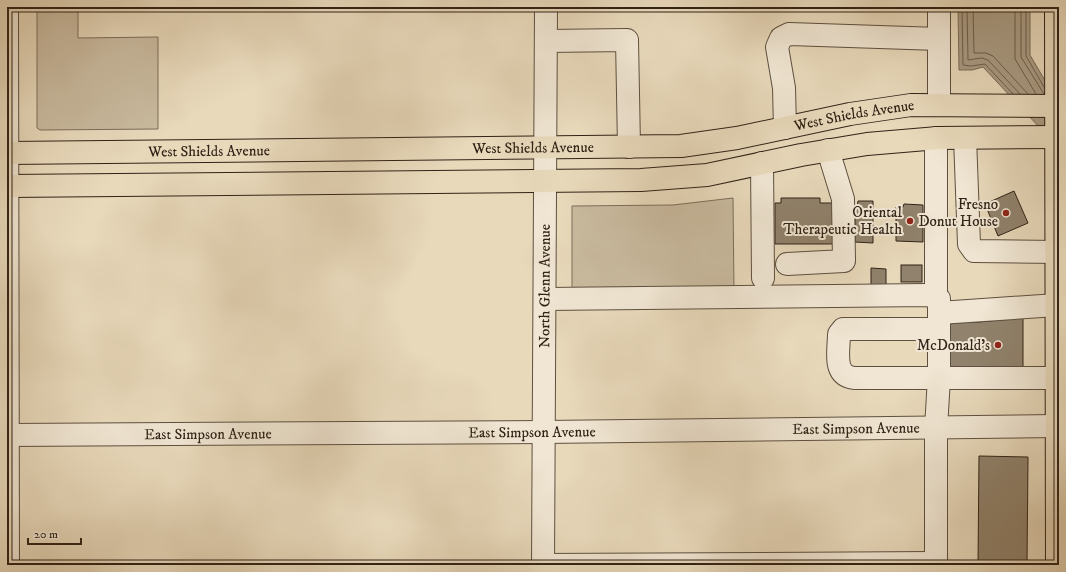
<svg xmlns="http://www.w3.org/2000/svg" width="1066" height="572" font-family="'IM FELL DW Pica',serif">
  <rect width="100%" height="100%" fill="#e8d9bb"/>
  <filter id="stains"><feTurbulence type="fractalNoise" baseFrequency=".005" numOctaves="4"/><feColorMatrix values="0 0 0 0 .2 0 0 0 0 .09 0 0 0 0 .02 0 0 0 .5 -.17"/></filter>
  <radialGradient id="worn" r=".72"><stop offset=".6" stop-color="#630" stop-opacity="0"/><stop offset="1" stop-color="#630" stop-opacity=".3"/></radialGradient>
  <g fill="#c9ba9f" stroke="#7c6e5b">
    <polygon points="37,7 78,7 78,38 158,37 158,129 40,130 37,128"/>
    <polygon points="733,198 734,292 572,293 572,206 673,205"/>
  </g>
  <polygon fill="#a99b83" stroke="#796b58" points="958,7 1030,7 1030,55 1047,84 1055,144 983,67 972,70 959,70"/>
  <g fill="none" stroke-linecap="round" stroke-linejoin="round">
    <g stroke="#6c5f4d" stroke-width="1">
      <polyline points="962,7 963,65 971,66 985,64 1013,94"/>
      <polyline points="967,7 968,60 982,58 988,60 1020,94"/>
      <polyline points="973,7 974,53 986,53 993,56 1028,94"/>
      <polyline points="1015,7 1015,59 1036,94"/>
      <polyline points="1021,7 1021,57 1044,94"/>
      <polyline points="1026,7 1026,56 1044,87"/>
    </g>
  </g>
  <g fill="#90826c" stroke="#302317">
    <polygon points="1014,191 1028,223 998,236 985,204"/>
    <polygon points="781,198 820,198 820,203 837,203 837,244 775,244 775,203 781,203"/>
    <polygon points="858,201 873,201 873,243 855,242 855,208 857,207"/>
    <polygon points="904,204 923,205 923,242 896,241 896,207 903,207"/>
    <rect x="901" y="265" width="21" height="17"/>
    <polygon points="871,268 886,269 886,285 871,285"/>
    <polygon points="1023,318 1023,375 977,372 977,367 944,367 943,322 978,322"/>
    <polygon points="979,456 1028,457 1027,565 978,565"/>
  </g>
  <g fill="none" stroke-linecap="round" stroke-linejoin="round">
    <g stroke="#5e5040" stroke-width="24">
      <g id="minor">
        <polyline points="7,7 8,565"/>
        <polyline points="939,7 939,105"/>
        <polyline points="546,41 627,40 629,147"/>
        <polyline points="785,128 784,88 777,47 781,38 789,34 939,39"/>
        <polyline points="936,138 936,298"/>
        <polyline points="965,138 969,244 974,251 1057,252"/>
        <polyline points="762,163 763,278"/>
        <polyline points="787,264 844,261 843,199 828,150"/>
        <polyline points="546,299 928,295 939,299 939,378 936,428 936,565"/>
        <polyline points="939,313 1057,305"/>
        <path d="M939 329H843L839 334C839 351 832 376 855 378H1057"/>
        <path id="s1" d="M7 435 543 432 1057 426"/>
        <path id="s2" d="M543 565 546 7"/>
        <polyline points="543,565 936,563"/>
      </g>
    </g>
    <g stroke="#302317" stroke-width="24">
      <g id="major">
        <polyline points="1056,7 1057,565"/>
        <path id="s3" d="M7 153 681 146 737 138 850 114 911 105 1059 106"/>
        <polyline points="7,186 641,180 707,175 801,155 867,144 938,138 1059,137"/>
      </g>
    </g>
    <use href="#minor" stroke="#f0e6d3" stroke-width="22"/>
    <use href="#major" stroke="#e8d9bb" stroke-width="22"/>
  </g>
  <g fill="#8f2418" stroke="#f0e6d3" stroke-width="1.5">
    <circle cx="1006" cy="213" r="4"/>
    <circle cx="910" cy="221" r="4"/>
    <circle cx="998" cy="345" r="4"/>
  </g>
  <g text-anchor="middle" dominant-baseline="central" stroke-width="4" stroke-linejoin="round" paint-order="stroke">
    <g font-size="15" fill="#302317" stroke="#f0e6d3">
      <text stroke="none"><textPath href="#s3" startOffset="850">West Shields Avenue</textPath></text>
      <text stroke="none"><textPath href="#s3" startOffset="526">West Shields Avenue</textPath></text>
      <text stroke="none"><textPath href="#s3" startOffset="202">West Shields Avenue</textPath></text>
      <text stroke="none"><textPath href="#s2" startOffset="279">North Glenn Avenue</textPath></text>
      <text stroke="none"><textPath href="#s1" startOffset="849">East Simpson Avenue</textPath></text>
      <text stroke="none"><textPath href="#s1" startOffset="525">East Simpson Avenue</textPath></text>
      <text stroke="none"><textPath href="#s1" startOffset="201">East Simpson Avenue</textPath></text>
    </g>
    <g font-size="15" fill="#302317" stroke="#f0e6d3" text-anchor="end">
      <text x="998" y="204">Fresno<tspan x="998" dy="17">Donut House</tspan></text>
      <text x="902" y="212">Oriental<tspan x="902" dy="17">Therapeutic Health</tspan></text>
      <text x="990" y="345">McDonald's</text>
    </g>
  </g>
  <rect width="1066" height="572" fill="none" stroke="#e8d9bb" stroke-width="24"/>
  <rect x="8" y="8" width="1050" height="556" fill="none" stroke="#302317" stroke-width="2"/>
  <rect x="12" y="12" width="1042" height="548" fill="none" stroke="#302317"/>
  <path d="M28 538v6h53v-6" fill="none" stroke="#302317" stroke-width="2"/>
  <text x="34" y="538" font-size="12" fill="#302317" stroke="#f0e6d3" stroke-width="3" paint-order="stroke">20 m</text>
  <rect width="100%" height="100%" filter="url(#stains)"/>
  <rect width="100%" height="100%" fill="url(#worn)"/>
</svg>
